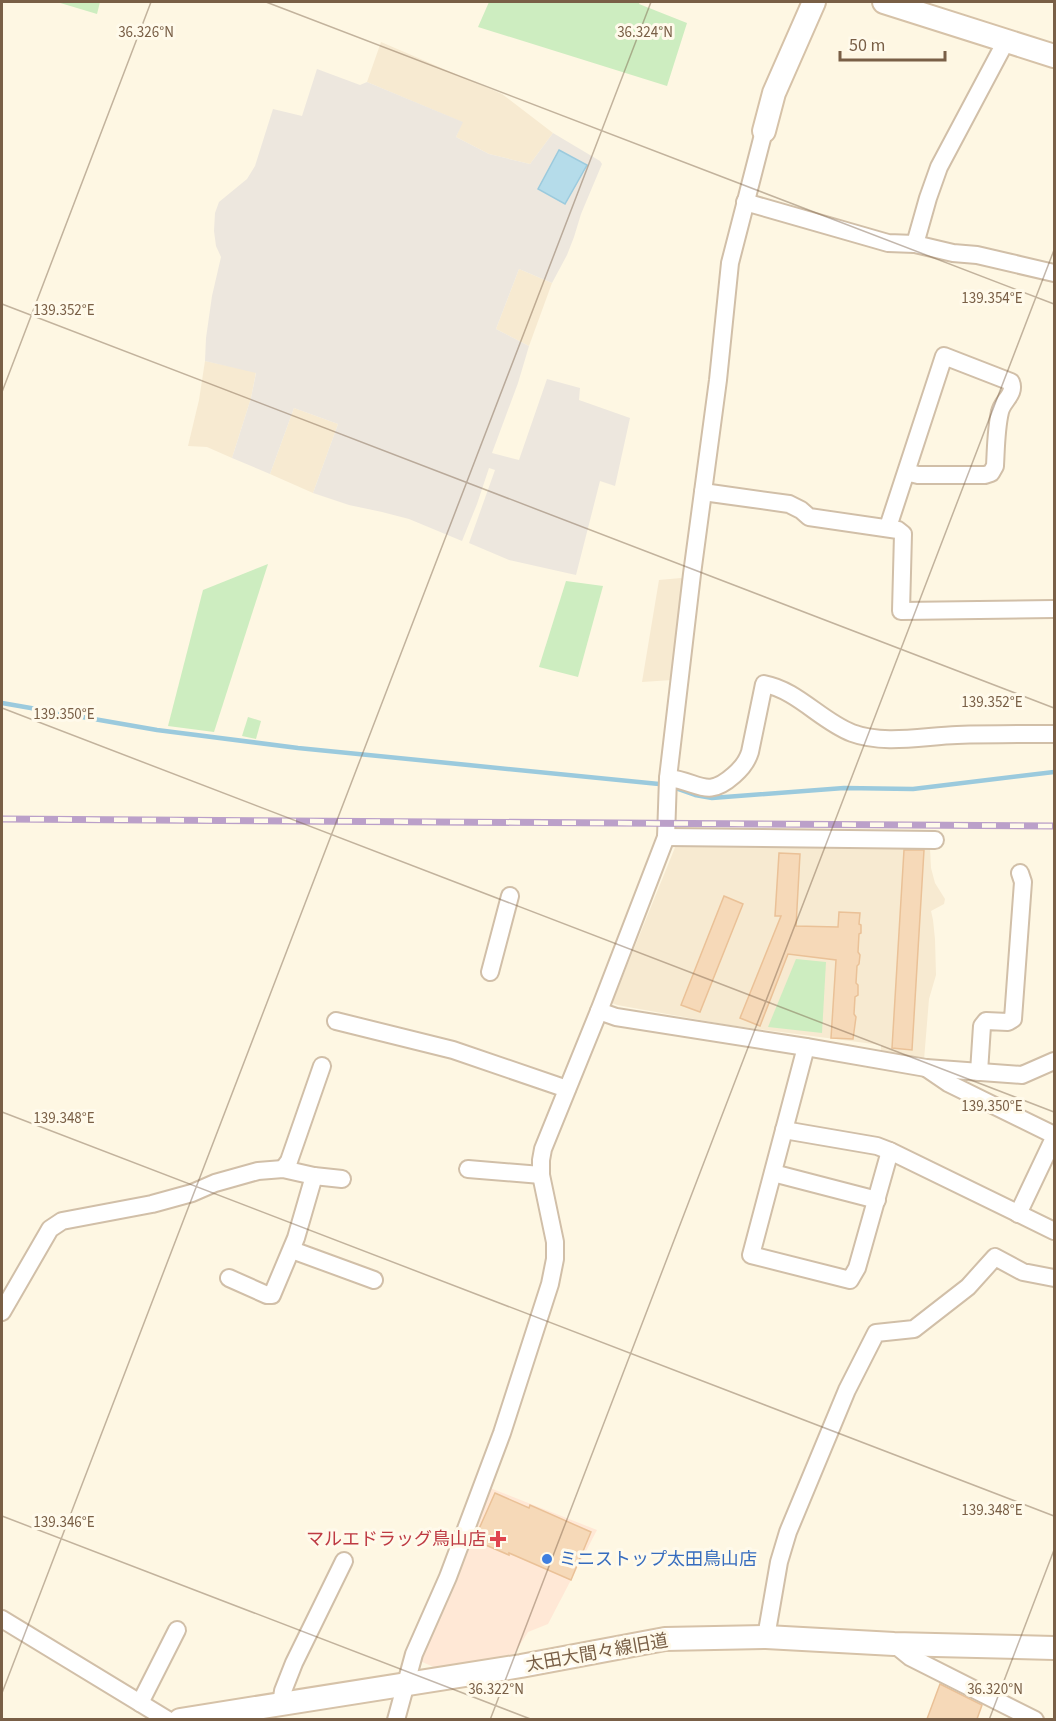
<svg xmlns="http://www.w3.org/2000/svg" width="1056" height="1721" font-family="'Source Sans 3','Noto Sans JP',sans-serif">
  <rect width="100%" height="100%" fill="#fef7e3"/>
  <g fill="#f7ead1">
    <polygon points="381,42 502,94 553,133 530,164 489,154 456,137 462,122 367,82"/>
    <polygon points="519,269 552,283 529,346 496,329"/>
    <polygon points="205,361 256,372 251,398 232,458 207,447 188,446 199,400"/>
    <polygon points="294,408 338,424 313,493 270,474"/>
    <polygon points="681,578 685,580 672,680 642,682 659,580"/>
    <polygon points="676,845 930,848 931,868 935,883 945,899 944,904 931,911 933,920 935,939 936,975 929,999 924,1060 881,1052 881,1045 728,1025 617,1005 612,1003"/>
  </g>
  <polygon fill="#ffe8d6" points="490,1488 597,1530 548,1624 528,1632 514,1654 436,1668 420,1661 453,1586"/>
  <polygon fill="#ede7de" points="317,69 360,85 367,82 463,122 456,137 489,154 530,164 553,133 600,161 602,164 581,214 574,237 567,255 552,283 519,269 496,329 529,346 518,383 492,453 519,460 547,379 580,388 579,400 630,418 615,486 600,481 576,575 509,560 469,543 495,470 489,468 477,504 462,541 409,519 382,512 349,505 313,493 338,424 294,408 270,474 232,458 251,398 256,373 205,361 206,338 212,296 221,257 216,246 214,231 215,213 219,202 247,179 255,166 273,109 302,116"/>
  <g fill="#cdedc0">
    <polygon points="57,2 100,2 97,14"/>
    <polygon points="489,2 640,2 639,4 687,23 667,86 478,27"/>
    <polygon points="268,564 214,732 168,726 203,590"/>
    <polygon points="566,581 603,586 578,677 539,667"/>
    <polygon points="248,717 261,721 256,739 242,736"/>
    <polygon points="796,959 826,962 822,1033 768,1027"/>
  </g>
  <polygon fill="#b5dcea" stroke="#9bcadd" stroke-width="1.5" points="559,150 587,165 565,204 538,189"/>
  <g fill="none" stroke-linecap="round" stroke-linejoin="round">
    <g stroke="#9bcadd" stroke-width="4.5">
      <polyline points="2,703 157,730 298,748 659,784"/>
      <polyline points="678,789 695,795 712,798 844,788 913,789 1054,772"/>
    </g>
  </g>
  <g fill="#f6d9b8" stroke="#eac197" stroke-width="1.5">
    <polygon points="904,850 924,850 912,1050 892,1048"/>
    <polygon points="779,853 800,854 796,926 838,927 839,912 860,913 859,924 861,925 861,933 859,934 858,952 860,955 859,964 857,966 856,983 858,985 858,995 855,997 854,1014 856,1017 853,1039 831,1038 836,960 788,954 760,1026 740,1018 781,916 775,916"/>
    <polygon points="724,896 743,904 700,1012 681,1005"/>
    <polygon points="495,1493 529,1508 530,1505 591,1532 571,1580 509,1553 509,1555 474,1540"/>
    <polygon points="940,1684 982,1705 977,1719 927,1719"/>
  </g>
  <g fill="none" stroke-linecap="round" stroke-linejoin="round">
    <g stroke="#d1bfa8" stroke-width="20">
      <g id="street">
        <polyline points="745,202 888,243 915,244 953,253 977,255 1054,273"/>
        <polyline points="915,244 928,198 939,167 1006,41"/>
        <polyline points="703,492 789,504 801,510 809,517 898,530 903,534 901,611 1054,609"/>
        <path d="M888 527 944 356 1011 382C1016 394 1002 401 1000 412 996 429 996 448 995 466L991 473 985 475H918L906 472"/>
        <path d="M668 778C699 781 706 800 734 775 742 768 747 762 750 752L764 684C797 690 821 721 852 733 884 745 924 736 957 735 990 734 1022 734 1054 734"/>
        <polyline points="666,837 935,840"/>
        <polyline points="490,972 510,896"/>
        <polyline points="599,1011 616,1017 806,1047 926,1068 1022,1075 1054,1061"/>
        <polyline points="336,1021 453,1050 567,1089"/>
        <polyline points="806,1047 751,1255 850,1280 857,1268 890,1151"/>
        <polyline points="926,1068 948,1083 1054,1135"/>
        <polyline points="979,1072 982,1026 986,1021 1008,1022 1013,1019 1023,882 1020,873"/>
        <polyline points="784,1130 877,1146 890,1151 1054,1231"/>
        <polyline points="283,1169 289,1161 322,1066"/>
        <polyline points="468,1169 541,1175"/>
        <polyline points="773,1173 877,1200"/>
        <polyline points="1018,1214 1054,1138"/>
        <polyline points="292,1250 374,1280"/>
        <polyline points="229,1278 267,1295 272,1295 296,1238 314,1176"/>
        <polyline points="2,1312 50,1229 62,1221 152,1204 192,1193 215,1183 258,1171 283,1169 314,1176 342,1179"/>
        <polyline points="2,1619 168,1720"/>
        <polyline points="766,1637 779,1562 788,1532 847,1390 876,1333 914,1329 968,1287 995,1257 1023,1272 1054,1278"/>
        <polyline points="894,1644 910,1657 1035,1720"/>
        <polyline points="140,1703 177,1630"/>
        <polyline points="281,1704 283,1691 294,1663 344,1561"/>
        <polyline points="396,1720 414,1654 448,1577 502,1433 550,1284 555,1259 555,1242 541,1175 541,1160 543,1149 599,1011 666,837 668,778 692,574 718,380 730,263 764,131"/>
      </g>
    </g>
    <g stroke="#d6c2a8" stroke-width="26">
      <g id="secondary">
        <polyline points="884,2 1054,56"/>
        <polyline points="764,131 774,93 814,2"/>
        <polyline points="180,1720 521,1666 665,1639 766,1637 894,1644 1054,1648"/>
      </g>
    </g>
    <use href="#street" stroke="#fff" stroke-width="16"/>
    <use href="#secondary" stroke="#fff" stroke-width="22"/>
    <g stroke="#bba0c9" stroke-width="7">
      <polyline id="rail" points="2,819 1054,826"/>
    </g>
    <use href="#rail" stroke="#fffaeb" stroke-width="4.5" stroke-dasharray="14" stroke-linecap="butt"/>
  </g>
  <path fill="none" stroke="#795f46" stroke-width="1.5" stroke-opacity="0.45" d="M266 2 1054 304M2 304 1054 708M2 392 151 2M2 708 1054 1112M2 1112 1054 1516M2 1516 533 1720M2 1693 651 2M490 1720 1054 250M989 1720 1054 1550"/>
  <path fill="#e0444e" stroke="#fffaeb" stroke-width="2" d="M495 1530h6v6h6v6h-6v6h-6v-6h-6v-6h6z"/>
  <circle fill="#3f7fe0" stroke="#fffaeb" stroke-width="2" cx="547" cy="1559" r="6"/>
  <g text-anchor="middle" dominant-baseline="central" stroke-width="6" stroke-linejoin="round" paint-order="stroke">
    <g font-size="18" fill="#be3a42" stroke="#fffaeb" text-anchor="end">
      <text x="486" y="1539">マルエドラッグ鳥山店</text>
    </g>
    <g font-size="18" fill="#366cbe" stroke="#fffaeb" text-anchor="start">
      <text x="559" y="1559">ミニストップ太田鳥山店</text>
    </g>
    <g font-size="18" fill="#795f46" stroke="#fffaeb">
      <text transform="translate(597 1653) rotate(-10)">太田大間々線旧道</text>
    </g>
  </g>
  <g font-size="15" text-anchor="middle" fill="#795f46" stroke="#fffaeb" stroke-width="6" stroke-linejoin="round" paint-order="stroke">
    <text x="645" y="37">36.324°N</text>
    <text x="146" y="37">36.326°N</text>
    <text x="992" y="303">139.354°E</text>
    <text x="64" y="315">139.352°E</text>
    <text x="992" y="707">139.352°E</text>
    <text x="64" y="719">139.350°E</text>
    <text x="992" y="1111">139.350°E</text>
    <text x="64" y="1123">139.348°E</text>
    <text x="992" y="1515">139.348°E</text>
    <text x="64" y="1527">139.346°E</text>
    <text x="496" y="1694">36.322°N</text>
    <text x="995" y="1694">36.320°N</text>
  </g>
  <rect width="1056" height="1721" fill="none" stroke="#795f46" stroke-width="6"/>
  <path d="M840 51v9h105v-9" fill="none" stroke="#795f46" stroke-width="3"/>
  <text x="849" y="51" font-size="18" fill="#795f46" stroke="#fffaeb" stroke-width="4.5" paint-order="stroke">50 m</text>
</svg>
